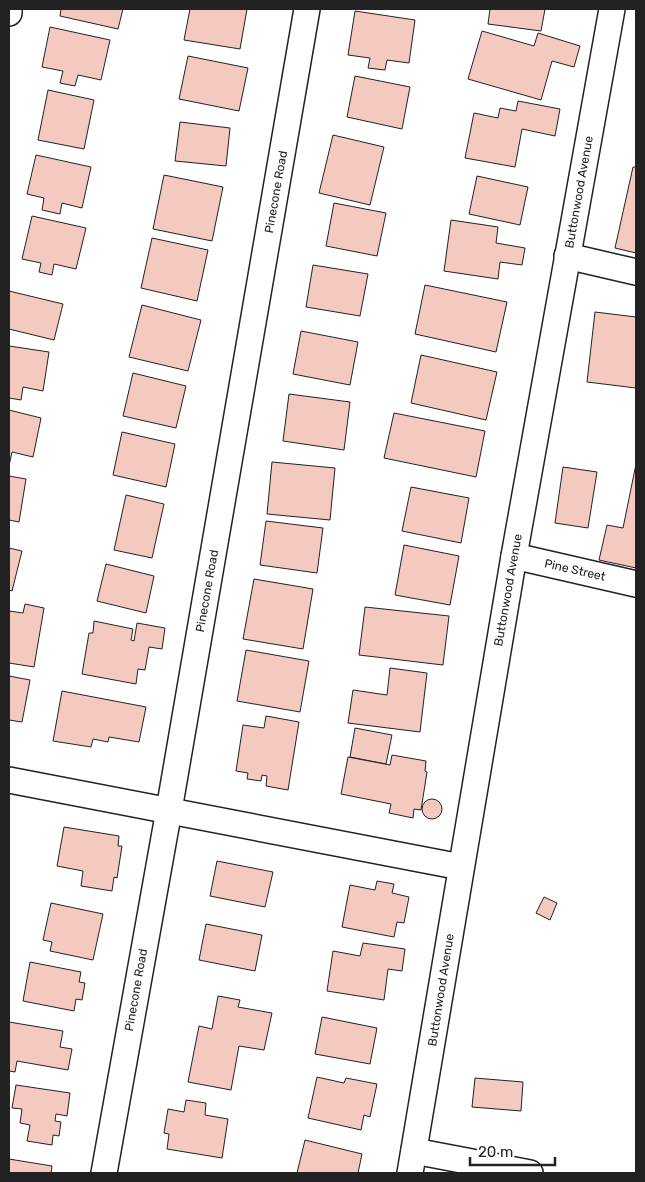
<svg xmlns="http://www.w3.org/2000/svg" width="645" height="1182" font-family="Rubik,sans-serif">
  <rect width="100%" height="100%" fill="#fff"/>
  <g fill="#f3c9c0" stroke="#222">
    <polygon points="61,9 123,9 118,29 60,16"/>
    <polygon points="190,9 247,9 240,49 184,40"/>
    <polygon points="490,9 545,9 541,31 488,24"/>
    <polygon points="355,11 415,20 409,63 387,60 385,70 368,68 370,58 348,55"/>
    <polygon points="50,27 110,40 101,80 78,75 75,86 60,83 63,71 42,67"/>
    <polygon points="482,31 534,46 538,33 580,46 574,67 552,61 541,100 468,79"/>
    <polygon points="188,56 248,68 239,111 179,99"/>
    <polygon points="355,76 410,87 402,129 347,117"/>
    <polygon points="48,90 94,100 84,149 38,140"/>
    <polygon points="518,101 560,109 555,136 522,129 515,167 465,158 474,113 498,118 500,108 516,111"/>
    <polygon points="180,122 230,128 226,166 175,161"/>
    <polygon points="333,135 384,147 370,205 319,193"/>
    <polygon points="36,155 91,167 82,208 62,203 60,214 42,210 44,198 27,194"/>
    <polygon points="633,167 636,167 636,253 615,248"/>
    <polygon points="164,175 223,187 212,241 153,229"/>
    <polygon points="477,176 528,187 520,225 469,214"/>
    <polygon points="334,203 386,213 377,256 326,246"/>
    <polygon points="32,216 86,228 76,269 54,264 52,275 39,272 41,263 22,259"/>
    <polygon points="451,220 498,227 496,243 525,248 522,265 500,262 498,279 444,271"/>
    <polygon points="152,238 208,250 197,301 141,288"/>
    <polygon points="313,265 368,274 360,316 306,307"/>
    <polygon points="425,285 507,302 496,352 415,334"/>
    <polygon points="9,291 63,304 54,340 9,329"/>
    <polygon points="142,305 201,320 188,371 129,357"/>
    <polygon points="595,312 636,317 636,388 587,382"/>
    <polygon points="301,331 358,342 350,385 293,374"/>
    <polygon points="9,346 49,352 43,391 23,387 21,400 9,398"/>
    <polygon points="421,355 497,372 486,420 411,403"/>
    <polygon points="133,373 186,386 176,428 123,416"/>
    <polygon points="289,394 350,402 344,450 283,441"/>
    <polygon points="9,410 41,418 33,457 12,452 9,466"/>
    <polygon points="394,413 485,431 476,477 384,458"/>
    <polygon points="122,432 175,444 166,487 113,475"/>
    <polygon points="272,462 335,468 330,520 267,514"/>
    <polygon points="636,464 636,568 599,560 607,525 623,528"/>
    <polygon points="563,467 597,472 588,528 555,523"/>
    <polygon points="9,476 26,479 19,522 9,520"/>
    <polygon points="411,487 469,498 461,543 402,531"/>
    <polygon points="126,495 164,504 152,558 114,550"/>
    <polygon points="266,521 323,528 317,573 260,565"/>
    <polygon points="404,545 459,556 450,605 395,595"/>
    <polygon points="9,548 22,551 12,591 9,590"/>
    <polygon points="106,564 154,576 146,613 97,601"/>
    <polygon points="254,579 313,589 303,649 243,639"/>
    <polygon points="25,604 44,608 34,667 9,663 9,611 23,613"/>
    <polygon points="365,607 449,616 443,665 359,655"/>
    <polygon points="94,621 133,629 131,640 134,641 137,623 165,628 162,649 149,647 145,670 138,669 136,684 82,674 89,633 93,633"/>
    <polygon points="246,650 309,661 300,712 237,701"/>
    <polygon points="390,668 427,673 420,732 348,723 353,690 387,695"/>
    <polygon points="9,676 30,680 22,722 9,720"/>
    <polygon points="62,691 146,707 139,742 109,737 108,742 93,739 91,747 53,741"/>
    <polygon points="266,716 299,722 288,790 266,786 267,776 262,775 261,781 247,779 248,773 236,771 243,725 264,728"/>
    <polygon points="355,728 392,735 386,764 350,757"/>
    <polygon points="392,755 426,761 425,771 427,772 421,810 414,809 413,818 389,813 391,804 341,794 348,757 390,765"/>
    <circle cx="432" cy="809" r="10"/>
    <polygon points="64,827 119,836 118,846 122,846 117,878 114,877 112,891 81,886 83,871 57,866"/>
    <polygon points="217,861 273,872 265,907 210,896"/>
    <polygon points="377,881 394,884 392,893 409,897 404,923 397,922 394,937 342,927 350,885 375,890"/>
    <polygon points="544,897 557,903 550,920 536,913"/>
    <polygon points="51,903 103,914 93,960 50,951 52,942 43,940"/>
    <polygon points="206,924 262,935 255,971 199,960"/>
    <polygon points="363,943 405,949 402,971 388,969 384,1000 327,991 333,951 360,956"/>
    <polygon points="30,962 81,972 79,982 85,983 82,1000 76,999 74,1011 23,1001"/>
    <polygon points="218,996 240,1000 238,1007 272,1013 264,1050 239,1046 231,1090 188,1082 199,1026 212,1029"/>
    <polygon points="322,1017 377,1028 370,1064 315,1054"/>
    <polygon points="9,1022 63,1031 60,1047 72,1049 68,1070 17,1061 15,1072 9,1071"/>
    <polygon points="317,1077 344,1083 346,1078 377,1084 370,1117 364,1115 361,1130 308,1118"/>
    <polygon points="475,1078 523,1082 521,1111 472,1107"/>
    <polygon points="16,1085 70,1093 67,1116 56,1114 55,1121 61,1122 59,1136 53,1135 52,1145 27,1141 30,1125 20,1123 22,1109 12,1108"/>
    <polygon points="186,1100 206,1103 205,1115 228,1119 222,1158 167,1149 169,1134 164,1133 168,1109 184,1112"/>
    <polygon points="305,1140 362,1154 358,1173 297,1173"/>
    <polygon points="9,1159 52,1166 51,1173 9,1173"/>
  </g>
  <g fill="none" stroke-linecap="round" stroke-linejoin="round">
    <g stroke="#222" stroke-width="28">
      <g id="minor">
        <polyline points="9,13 9,9"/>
        <polyline points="567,256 636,272"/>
        <polyline points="514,556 636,584"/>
        <polyline points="9,780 461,867"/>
        <polyline points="414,1151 530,1173"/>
        <polyline points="104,1173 169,810 307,9"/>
        <polyline points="410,1173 514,556 612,9"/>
      </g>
    </g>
    <use href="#minor" stroke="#fff" stroke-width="25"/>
  </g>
  <g text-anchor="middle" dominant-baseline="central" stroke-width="4" stroke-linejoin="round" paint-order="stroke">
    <g font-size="12" fill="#222" stroke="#fff">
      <text transform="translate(276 192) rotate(-80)">Pinecone Road</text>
      <text transform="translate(579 192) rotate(-80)">Buttonwood Avenue</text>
      <text transform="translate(575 570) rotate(13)">Pine Street</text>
      <text transform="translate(508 590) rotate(-80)">Buttonwood Avenue</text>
      <text transform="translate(207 591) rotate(-80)">Pinecone Road</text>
      <text transform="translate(136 990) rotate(-80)">Pinecone Road</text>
      <text transform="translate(441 990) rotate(-81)">Buttonwood Avenue</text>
    </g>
  </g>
  <rect width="645" height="1182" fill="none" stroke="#222222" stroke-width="20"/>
  <path d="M470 1157v8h85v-8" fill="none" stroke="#222222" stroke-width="2.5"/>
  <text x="478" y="1157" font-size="15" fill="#222222" stroke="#ffffff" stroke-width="4" paint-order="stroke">20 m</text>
</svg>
